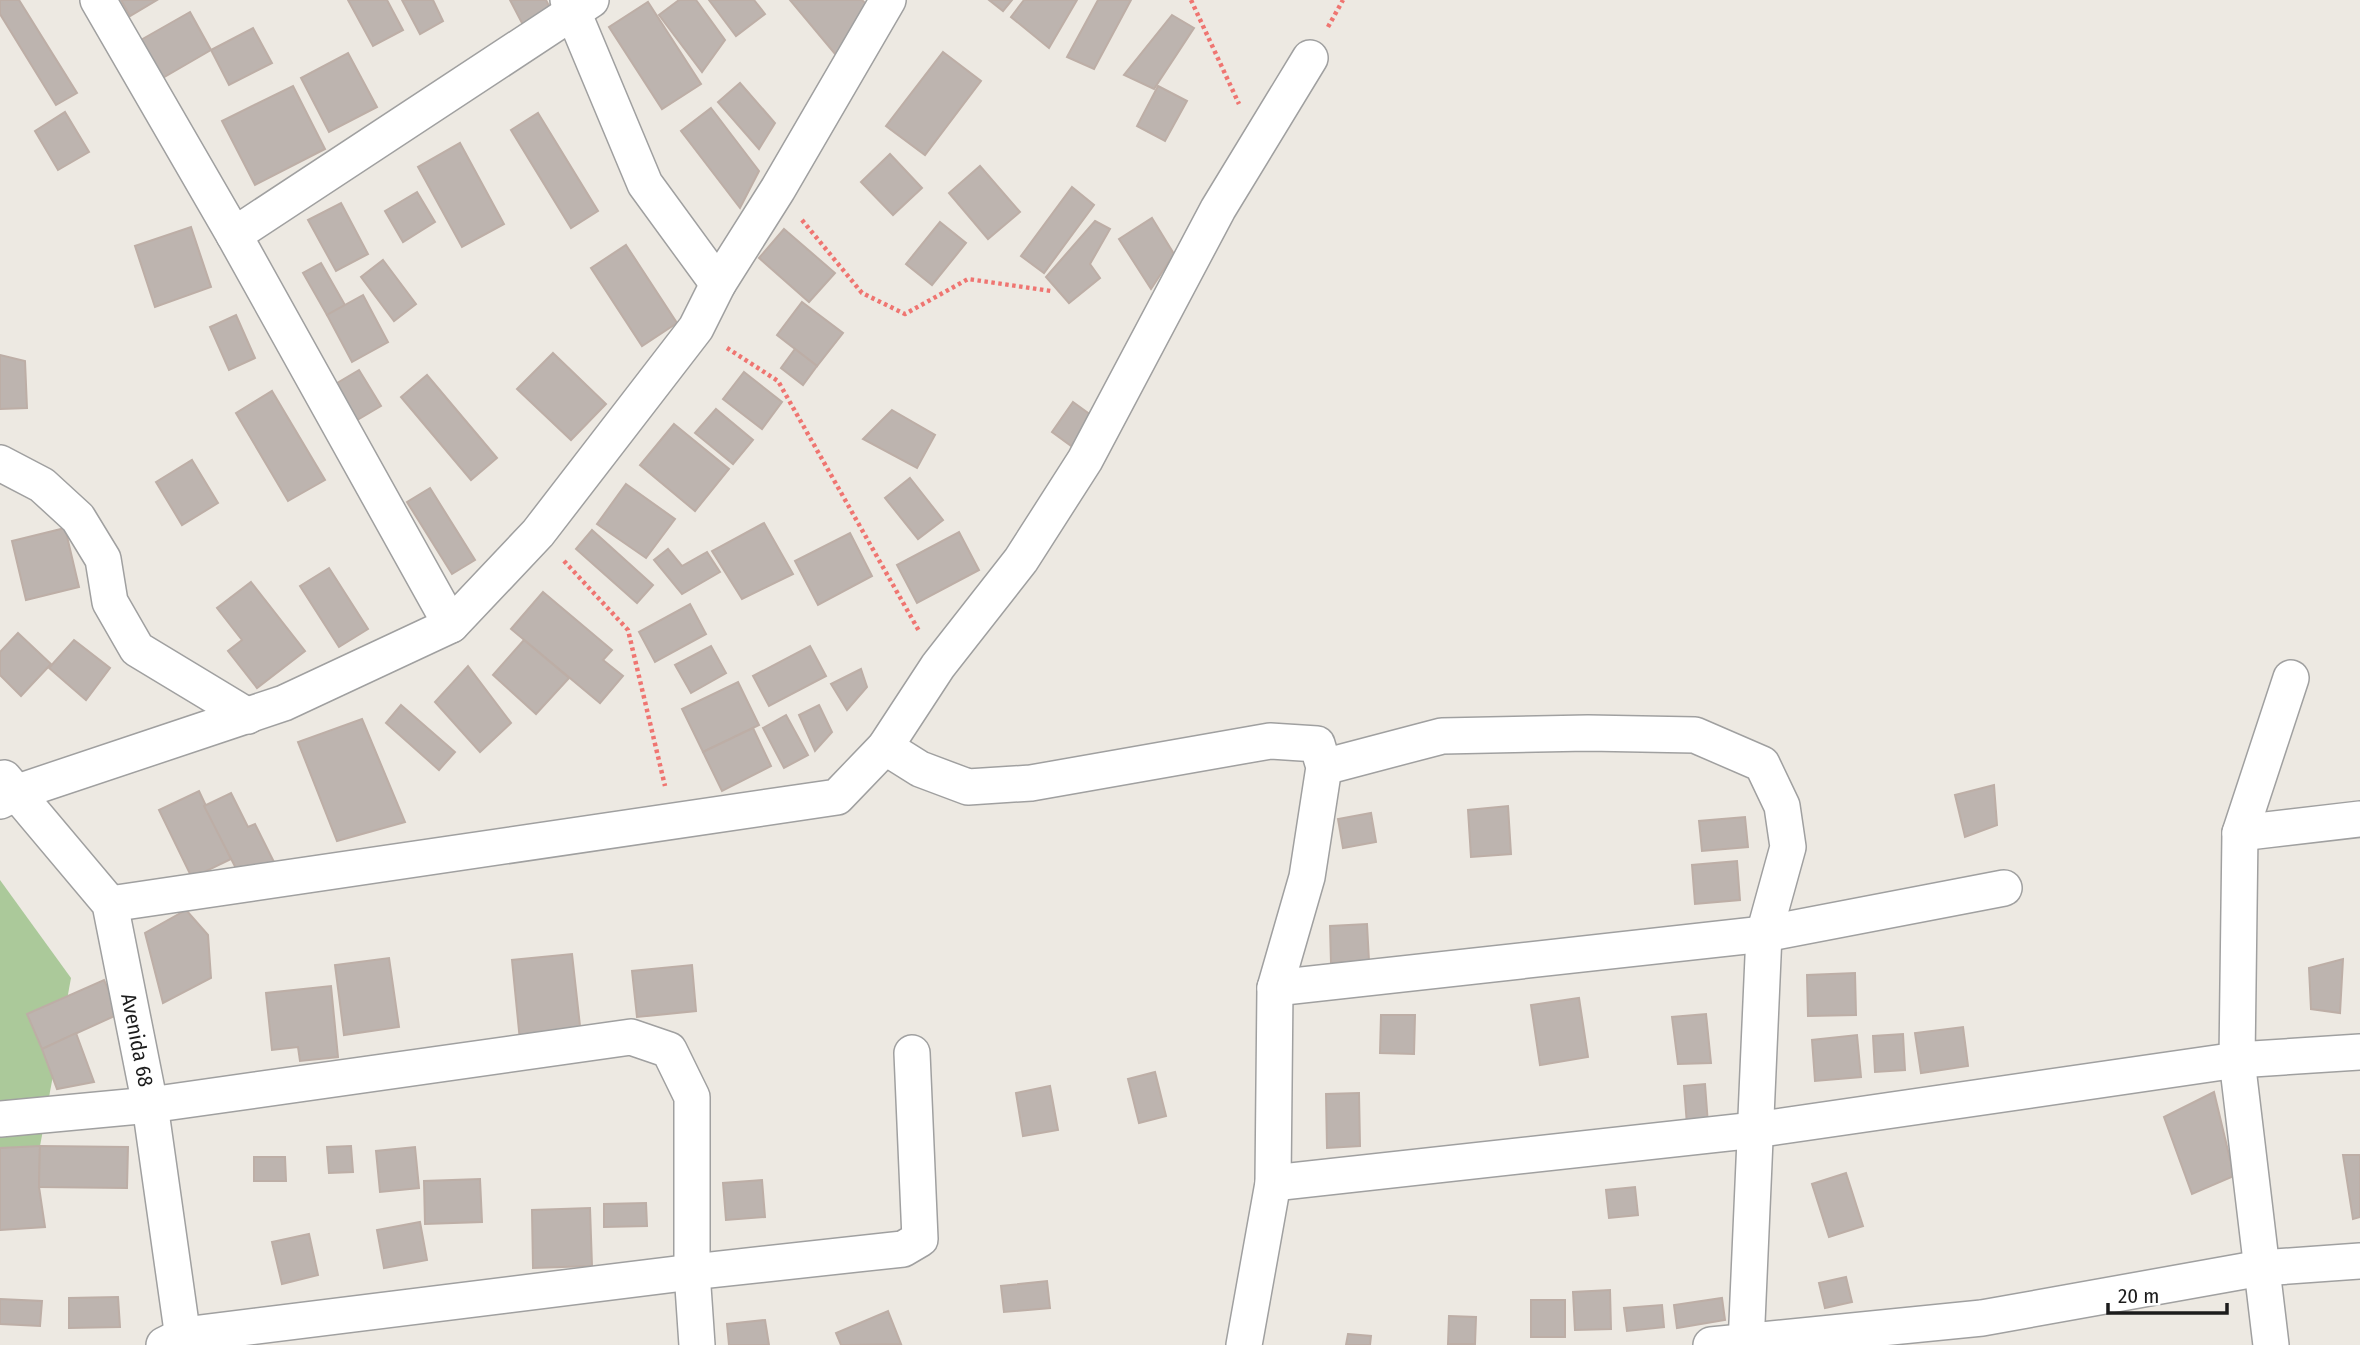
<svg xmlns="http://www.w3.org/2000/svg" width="2360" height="1345" font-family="'Fira Sans Condensed',sans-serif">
  <rect width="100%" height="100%" fill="#ede9e2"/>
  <polygon fill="#abc99a" points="0,880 71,978 40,1146 0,1148"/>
  <g fill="#bdb4af" stroke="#bdaea6" stroke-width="2">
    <polygon points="0,0 19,0 77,93 56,105 0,14"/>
    <polygon points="121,0 157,0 130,16"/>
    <polygon points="348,0 387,0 403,30 373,46"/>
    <polygon points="402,0 433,0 443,21 420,34"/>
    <polygon points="510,0 546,0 551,10 523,25"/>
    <polygon points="679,0 696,0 725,40 702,72 659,15"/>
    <polygon points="709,0 754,0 765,14 736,36"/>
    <polygon points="790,0 862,0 867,5 836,55"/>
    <polygon points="989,0 1012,0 1003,11"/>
    <polygon points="1024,0 1077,0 1049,48 1011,17"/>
    <polygon points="1098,0 1131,0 1094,69 1067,57"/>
    <polygon points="648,2 701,84 662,109 609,27"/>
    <polygon points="190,12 211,50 161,79 139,41"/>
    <polygon points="1172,15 1194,28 1154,89 1124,75"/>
    <polygon points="253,28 272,63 229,85 211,50"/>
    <polygon points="943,52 981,81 925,155 886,126"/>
    <polygon points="348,53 377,107 329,132 301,78"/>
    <polygon points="740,83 775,123 759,149 718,102"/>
    <polygon points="293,86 325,149 255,185 222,121"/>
    <polygon points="1158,86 1187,101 1165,141 1137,126"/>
    <polygon points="711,108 759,171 740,208 681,131"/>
    <polygon points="65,112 89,152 58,170 35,131"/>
    <polygon points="538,113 598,211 571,228 511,130"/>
    <polygon points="460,143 504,224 462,247 418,167"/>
    <polygon points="890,154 922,188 893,215 861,182"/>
    <polygon points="980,166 1020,212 988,239 949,193"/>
    <polygon points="1072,187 1094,205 1044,273 1021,256"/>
    <polygon points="417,192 435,222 403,242 385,211"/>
    <polygon points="341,203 368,254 336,271 308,220"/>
    <polygon points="1152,218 1174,254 1151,289 1119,239"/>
    <polygon points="1095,221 1110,229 1090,264 1100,278 1069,303 1046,277"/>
    <polygon points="940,222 966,243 932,285 906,264"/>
    <polygon points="191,227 211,287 155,307 135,246"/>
    <polygon points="784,229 835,273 809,302 759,258"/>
    <polygon points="626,245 677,323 642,346 591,268"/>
    <polygon points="383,260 416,304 394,321 361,277"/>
    <polygon points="321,263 345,305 327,315 303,273"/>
    <polygon points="363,295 388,342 352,362 327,315"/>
    <polygon points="802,302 843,333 817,366 777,335"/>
    <polygon points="236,315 255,358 229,370 210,327"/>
    <polygon points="795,349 817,366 803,385 781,368"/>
    <polygon points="553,353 606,404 571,440 517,389"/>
    <polygon points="0,355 25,361 27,408 0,409"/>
    <polygon points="359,370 381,406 354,422 332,386"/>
    <polygon points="744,372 782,402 762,429 723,399"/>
    <polygon points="427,375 497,458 471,480 401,397"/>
    <polygon points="272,391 325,480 288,501 236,413"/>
    <polygon points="1073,402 1095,418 1074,448 1052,432"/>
    <polygon points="716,409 753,440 733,464 695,433"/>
    <polygon points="892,410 935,435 917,468 863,439"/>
    <polygon points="674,424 729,469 695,511 640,465"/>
    <polygon points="192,460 218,503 182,525 156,482"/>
    <polygon points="910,478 943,520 918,539 885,498"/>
    <polygon points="626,484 675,519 646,558 597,524"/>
    <polygon points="430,488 475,560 452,574 407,502"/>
    <polygon points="764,523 793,574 742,599 712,551"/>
    <polygon points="65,528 79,587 26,600 12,541"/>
    <polygon points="592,530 653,585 637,603 576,549"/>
    <polygon points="959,532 979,570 917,603 897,565"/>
    <polygon points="850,533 872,576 818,605 795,561"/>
    <polygon points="668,549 682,566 707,552 720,572 682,594 654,560"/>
    <polygon points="329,568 368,629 339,647 300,586"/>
    <polygon points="251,582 305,651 257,688 228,651 242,640 217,608"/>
    <polygon points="543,592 612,650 603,660 623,676 600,703 511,629"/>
    <polygon points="690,604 706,634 655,662 639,632"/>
    <polygon points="18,633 51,664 21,696 0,675 0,652"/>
    <polygon points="74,640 110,668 86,700 49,668"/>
    <polygon points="524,640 569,678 536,714 493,675"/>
    <polygon points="711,646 726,673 691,693 675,665"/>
    <polygon points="810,646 826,676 769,706 753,676"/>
    <polygon points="468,666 511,723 480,752 435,702"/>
    <polygon points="861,669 867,687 847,710 831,684"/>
    <polygon points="738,682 759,725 703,752 682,709"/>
    <polygon points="401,705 455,752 439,770 386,723"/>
    <polygon points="819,705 832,732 815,751 799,715"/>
    <polygon points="786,715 808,755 784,768 763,728"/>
    <polygon points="362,719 405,822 337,841 298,742"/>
    <polygon points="753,728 771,766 722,791 703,752"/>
    <polygon points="1994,785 1997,825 1965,837 1955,795"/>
    <polygon points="199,791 231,859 192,878 159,810"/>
    <polygon points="231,793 248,827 255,824 279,872 242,880 204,806"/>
    <polygon points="1508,806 1511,854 1471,857 1468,810"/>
    <polygon points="1371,813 1376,842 1343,848 1338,819"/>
    <polygon points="1745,817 1748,847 1702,851 1699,821"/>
    <polygon points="1737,861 1740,900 1695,904 1692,865"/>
    <polygon points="186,910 208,935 211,978 163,1003 145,933"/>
    <polygon points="1367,924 1369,961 1331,963 1330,926"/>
    <polygon points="572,954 581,1035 520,1041 512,960"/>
    <polygon points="389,958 399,1027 344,1035 335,965"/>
    <polygon points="2343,959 2340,1013 2311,1009 2309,968"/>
    <polygon points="692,965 696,1011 637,1017 632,971"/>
    <polygon points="1855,973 1856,1015 1808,1016 1807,975"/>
    <polygon points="104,980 119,1014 42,1049 27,1014"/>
    <polygon points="331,986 338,1057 300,1061 298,1047 272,1050 266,993"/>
    <polygon points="1579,998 1588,1057 1540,1065 1531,1005"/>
    <polygon points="1706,1014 1711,1063 1678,1064 1672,1017"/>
    <polygon points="1381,1015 1415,1015 1414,1054 1380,1053"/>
    <polygon points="1963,1027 1968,1066 1921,1073 1915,1033"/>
    <polygon points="76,1033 94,1082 57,1089 42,1049"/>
    <polygon points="1903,1034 1905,1070 1875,1072 1873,1036"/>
    <polygon points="1857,1035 1861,1077 1815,1081 1812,1040"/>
    <polygon points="1155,1072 1166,1116 1139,1123 1128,1079"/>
    <polygon points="1705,1084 1708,1124 1687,1125 1684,1086"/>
    <polygon points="1050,1086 1058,1130 1023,1136 1016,1093"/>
    <polygon points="2214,1092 2234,1176 2192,1194 2164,1117"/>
    <polygon points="1359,1093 1360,1146 1327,1148 1326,1094"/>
    <polygon points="40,1146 39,1187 45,1227 0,1230 0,1148"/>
    <polygon points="40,1146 128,1147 127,1188 39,1187"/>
    <polygon points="351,1146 353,1172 329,1173 327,1147"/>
    <polygon points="415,1147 419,1188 380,1192 376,1151"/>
    <polygon points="2343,1155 2360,1155 2360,1217 2353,1219"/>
    <polygon points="254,1157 285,1157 286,1181 254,1181"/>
    <polygon points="1846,1173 1863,1226 1829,1237 1812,1184"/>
    <polygon points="480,1179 482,1222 425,1224 424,1181"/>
    <polygon points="762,1180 765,1217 726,1220 723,1183"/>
    <polygon points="1635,1187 1638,1215 1609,1218 1606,1190"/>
    <polygon points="646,1203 647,1226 604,1227 604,1204"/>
    <polygon points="590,1208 592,1266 533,1268 532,1210"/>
    <polygon points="420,1222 427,1260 384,1268 377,1230"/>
    <polygon points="309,1234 318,1275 282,1284 272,1242"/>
    <polygon points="1846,1277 1852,1302 1825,1308 1819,1283"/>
    <polygon points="1047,1281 1050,1308 1004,1312 1001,1286"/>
    <polygon points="1610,1290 1611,1329 1575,1330 1573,1292"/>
    <polygon points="118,1297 120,1327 69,1328 69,1298"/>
    <polygon points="1722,1298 1725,1320 1677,1328 1674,1305"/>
    <polygon points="0,1299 42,1301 40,1326 0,1324"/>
    <rect x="1531" y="1300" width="34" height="37"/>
    <polygon points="1662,1305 1664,1327 1627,1331 1624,1308"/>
    <polygon points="888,1311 901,1344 841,1345 836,1333"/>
    <polygon points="1449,1316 1476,1317 1475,1344 1448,1344"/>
    <polygon points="765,1320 769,1345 729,1345 727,1324"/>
    <polygon points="1348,1334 1371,1336 1370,1345 1346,1345"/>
  </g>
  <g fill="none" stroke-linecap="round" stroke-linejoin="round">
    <g stroke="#a0a0a0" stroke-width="38">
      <g id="street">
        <polyline points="98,0 234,235 451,625"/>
        <polyline points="568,0 645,184 718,284"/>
        <polyline points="234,235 591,0"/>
        <polyline points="0,463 42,485 78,518 103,559 110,602 137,649 248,716"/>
        <polyline points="885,747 920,769 968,787 1031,783 1270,741 1317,744 1324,767 1307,877 1275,988 1273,1183 1244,1345"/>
        <polyline points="1324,767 1442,736 1588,733 1695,735 1762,764 1782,806 1788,847 1764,934 1746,1345"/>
        <polyline points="4,778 110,904 150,1105 184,1345"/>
        <polyline points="0,801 18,792 284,703 451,625 538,533 696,328 718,284 778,189 888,0"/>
        <polyline points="2240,833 2360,819"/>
        <polyline points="110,904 837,797 885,747 938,666 1021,560 1085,460 1218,209 1310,58"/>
        <polyline points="1275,988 1764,934 2004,888"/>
        <polyline points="0,1119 150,1105 631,1037 669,1050 692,1097 692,1272 697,1345"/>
        <polyline points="1273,1183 1755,1130 2237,1060 2360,1052"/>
        <polyline points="164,1345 184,1335 692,1272 903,1249 920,1239 912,1053"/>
        <polyline points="1711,1345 1982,1318 2261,1268 2360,1261"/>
        <polyline points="2271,1345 2237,1060 2240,833 2291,678"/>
      </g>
    </g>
    <g stroke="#ef7571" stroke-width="4.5" stroke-dasharray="3.5 3.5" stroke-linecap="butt">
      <polyline points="1191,0 1239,104"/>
      <polyline points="1328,27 1343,0"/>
      <polyline points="802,220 862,293 905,314 968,279 1051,291"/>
      <polyline points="727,348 778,381 919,631"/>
      <polyline points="564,561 628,630 665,786"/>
    </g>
    <use href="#street" stroke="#fff" stroke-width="35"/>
  </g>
  <g text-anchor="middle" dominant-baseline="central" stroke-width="6" stroke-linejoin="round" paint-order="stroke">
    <g font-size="21" fill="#1c1c1c" stroke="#fff">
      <text transform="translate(137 1040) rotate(79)">Avenida 68</text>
    </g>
  </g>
  <path d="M2108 1303v10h119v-10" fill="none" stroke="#1c1c1c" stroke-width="3.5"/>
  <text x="2118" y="1303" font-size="21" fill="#1c1c1c" stroke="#ffffff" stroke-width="5" paint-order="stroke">20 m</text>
</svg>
